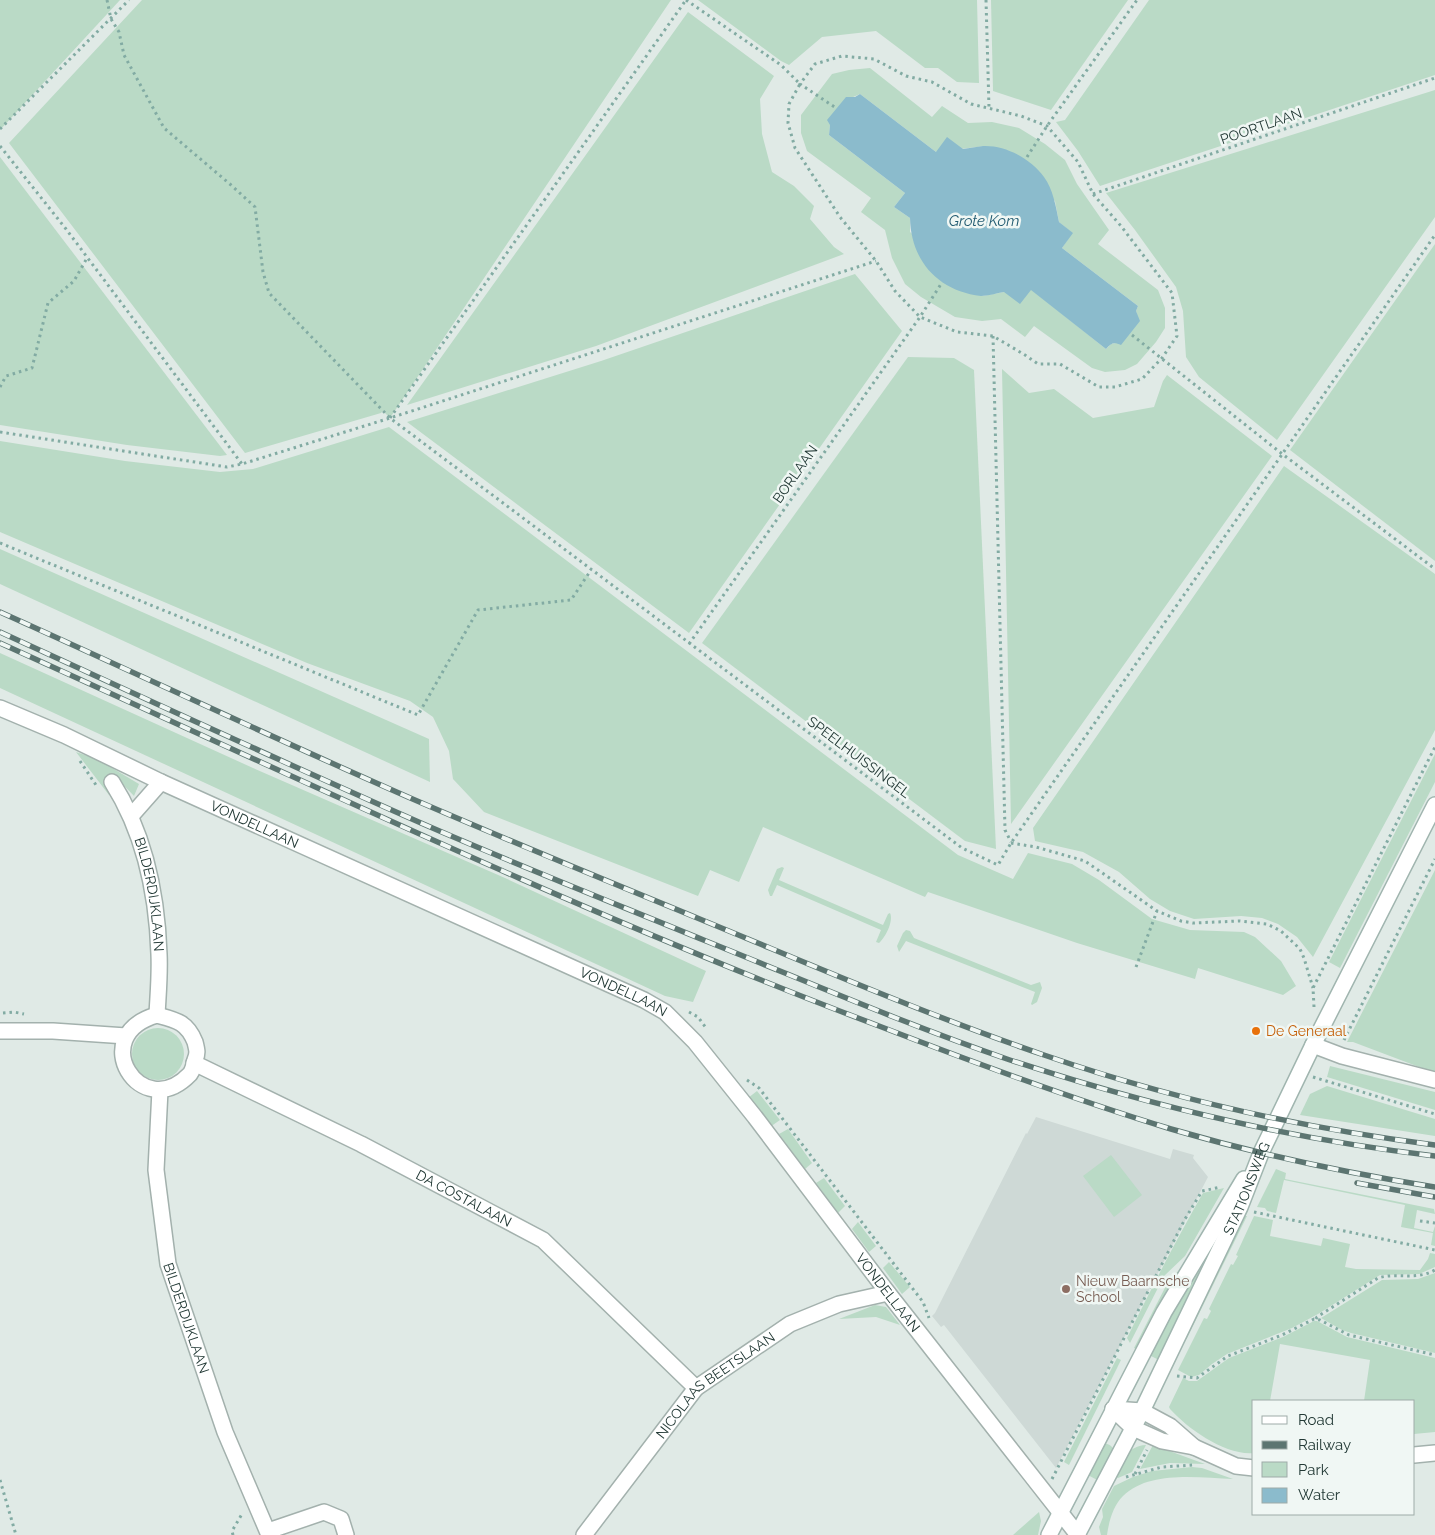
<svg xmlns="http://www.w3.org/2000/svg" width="1435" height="1535" font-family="Raleway,sans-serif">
  <rect width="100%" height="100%" fill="#e0eae6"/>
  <polygon fill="#ced9d6" points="1036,1117 1170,1159 1173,1149 1194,1155 1193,1158 1208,1177 1056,1468 944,1325 941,1327 932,1316 935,1313 1026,1133 1027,1134"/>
  <g fill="#badac6" fill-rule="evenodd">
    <polygon points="0,0 120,0 0,130"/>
    <polygon points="142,0 671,0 390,418 383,411 381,413 245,453 9,143"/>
    <polygon points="698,0 977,0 979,83 957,82 938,68 925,68 876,31 822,37 789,65 781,61"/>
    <polygon points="991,0 1128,0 1051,110 993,91"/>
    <polygon points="1149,0 1435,0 1435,75 1100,186 1078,151 1056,122 1065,120"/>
    <polygon points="688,12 774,76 760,99 762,134 772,172 794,186 814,206 810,219 834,247 844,254 596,346 407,405"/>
    <path d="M870 68 932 117 942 106 968 123 992 122 1019 128 1045 144 1065 160 1077 184 1109 230 1098 244 1158 290 1165 308V328L1156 342 1137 364 1125 370 1105 372 1092 368 1034 326 1025 337 1001 319 982 321 955 317 921 297 905 284 892 258 885 230 861 212 871 198 807 151 801 133V115L832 74 849 70ZM860 94 936 152 985 146 1055 201 1059 222 1072 233 1062 248 1138 306 1136 311 1137 316 1116 343 1111 344 1106 349 1031 289 1004 292 983 296 910 232V218L894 207 905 193 829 135 830 125 851 98Z"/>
    <polygon points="1435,90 1435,217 1277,440 1199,377 1186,357 1183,311 1176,287 1135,230 1106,193"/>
    <polygon points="0,157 227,455 220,456 127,445 0,425"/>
    <polygon points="1435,244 1435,561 1290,450"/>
    <polygon points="855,274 902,331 689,633 407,422 601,361"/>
    <polygon points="908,357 954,358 974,370 996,849 965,841 702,643"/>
    <polygon points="1002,369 1029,393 1054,389 1093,418 1154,407 1163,381 1167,375 1272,456 1011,824"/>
    <polygon points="389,427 958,855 1013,879 1028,853 1072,864 1099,880 1152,919 1190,930 1244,932 1255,937 1281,961 1296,986 1283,995 1198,968 1195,979 1077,943 928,892 925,897 763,827 739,882 710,870 698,896 484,812 453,779 449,751 433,717 410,701 307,663 0,532 0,441 125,461 220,472 253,469"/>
    <polygon points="1284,466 1435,574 1435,730 1313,957 1297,937 1278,924 1262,918 1241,916 1194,919 1170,911 1150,899 1119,872 1083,852 1035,841 1033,828"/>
    <polygon points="0,549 429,739 430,782 0,584"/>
    <polygon points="0,653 253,768 505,878 706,971 693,1002 665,996 0,688"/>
    <polygon points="76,752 97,759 139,784 134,796 115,776 104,782 111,793 109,795"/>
    <polygon points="1435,754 1435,782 1340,968 1329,962"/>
    <path d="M782 867 784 868 779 880 883 925 888 914 890 913C894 921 885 938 879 943L876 942 881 930 777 885 772 896H770L768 890 777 869Z"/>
    <polygon points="1435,870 1435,1073 1353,1042 1347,1042"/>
    <polygon points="906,930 910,931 914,938 1031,985 1040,982 1042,988 1037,1002 1032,1005 1031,1004 1035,992 906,941 899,952 897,946 903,933"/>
    <circle cx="158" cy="1054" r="26"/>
    <polygon points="1330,1066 1435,1092 1435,1110 1327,1077"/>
    <polygon points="1327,1086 1435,1119 1435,1136 1300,1115 1310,1094"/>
    <polygon points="757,1091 780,1120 770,1127 748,1098"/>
    <polygon points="788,1129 812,1163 805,1169 779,1134"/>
    <polygon points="1111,1155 1142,1195 1114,1217 1083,1176"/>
    <polygon points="1276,1169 1286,1173 1285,1179 1434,1209 1435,1214 1417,1210 1414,1228 1433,1232 1435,1226 1435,1246 1431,1245 1433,1233 1401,1227 1405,1205 1284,1180 1276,1213 1267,1211 1265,1208 1257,1207"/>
    <polygon points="824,1178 845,1206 838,1213 816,1183"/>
    <path d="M1224 1188 1185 1256 1164 1276 1130 1343 1127 1338C1151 1289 1176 1240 1203 1193Z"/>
    <polygon points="1230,1210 1161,1361 1147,1354"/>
    <polygon points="1242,1216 1247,1216 1187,1338 1178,1347"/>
    <polygon points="1254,1216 1273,1220 1270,1236 1321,1246 1323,1238 1350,1244 1345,1267 1356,1269 1420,1270 1428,1259 1430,1253 1435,1254 1435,1267 1419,1274 1380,1275 1318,1314 1292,1328 1227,1354 1212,1364 1199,1375 1191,1377 1178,1370 1204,1318 1207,1319 1211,1311 1209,1309 1231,1264 1233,1265 1238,1256 1236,1255"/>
    <polygon points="858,1222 876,1246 869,1252 852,1229"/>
    <polygon points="1190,1260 1138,1350 1134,1348 1169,1280"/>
    <polygon points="889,1262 910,1287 902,1294 883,1268"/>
    <polygon points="1435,1273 1435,1353 1351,1333 1342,1330 1321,1318 1382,1280 1418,1279"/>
    <polygon points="875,1305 886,1307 900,1325 876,1317 839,1319"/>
    <path d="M1314 1321H1317L1347 1337 1435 1358V1432L1414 1434V1401H1364L1370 1360 1280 1344 1270 1401H1254V1453C1226 1456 1188 1429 1170 1409L1169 1407 1183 1378 1189 1381H1197L1229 1358 1283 1337Z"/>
    <polygon points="1117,1358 1121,1360 1069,1465 1064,1462"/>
    <path d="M1103 1444C1108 1443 1112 1446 1114 1450L1099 1481 1086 1474Z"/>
    <path d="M1146 1445 1132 1472 1118 1478 1114 1475C1122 1461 1127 1446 1146 1445Z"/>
    <polygon points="1153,1445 1205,1464 1170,1463 1140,1469"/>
    <path d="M1192 1467 1202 1468 1233 1479C1199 1478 1150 1470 1123 1496 1113 1506 1109 1521 1107 1535H1101L1099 1527 1103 1517 1102 1509 1114 1486 1133 1477 1152 1471Z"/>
    <polygon points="1039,1512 1041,1521 1038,1535 1013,1535"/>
  </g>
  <path fill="#8bbbcc" d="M860 94 936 152 947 137 963 149C970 148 976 147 983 146 1006 145 1031 159 1044 177 1053 189 1056 207 1059 222L1073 233 1062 248 1138 306 1136 311 1140 321 1121 345C1114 342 1111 343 1106 349L1031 290 1020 304 1004 292C997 293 988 296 981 296 938 291 911 261 910 218L894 207 905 193 829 135 830 125 827 120 846 97H855Z"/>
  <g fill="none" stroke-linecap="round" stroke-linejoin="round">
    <g stroke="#a3b1ad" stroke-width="18">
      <g id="minor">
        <path id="s1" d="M112 782C145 834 157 893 159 954 160 974 158 995 157 1015"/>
        <polyline points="131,816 161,782"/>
        <path d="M157 1015C176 1020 187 1022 195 1042 197 1050 198 1053 195 1060 194 1065 193 1070 190 1074 141 1125 85 1035 157 1015Z"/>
        <polyline points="0,1031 53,1031 126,1036"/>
        <polyline points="1313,1045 1342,1056 1435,1080"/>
        <path id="s2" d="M194 1063 361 1144 543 1240 696 1388"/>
        <path id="s3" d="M160 1090 156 1170 168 1264 225 1432 269 1535"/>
        <polyline points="1113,1409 1133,1428 1162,1441 1194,1447 1236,1466 1254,1468"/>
        <polyline points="1113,1409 1142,1411 1170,1426 1194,1447"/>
        <polyline points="1414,1455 1435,1453"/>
        <polyline points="268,1531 324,1512 341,1519 346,1535"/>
        <path id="s4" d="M584 1535 696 1388 790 1324 839 1304 888 1293"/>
      </g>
    </g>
    <g stroke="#a3b1ad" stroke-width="18">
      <g id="tertiary">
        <path id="s5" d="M0 708 64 735 161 782 644 1000 665 1012 695 1042 755 1117 888 1293 1078 1535"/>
      </g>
    </g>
    <g stroke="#a0b5af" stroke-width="18">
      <g id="secondary">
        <polyline points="1049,1535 1164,1312 1244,1179"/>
        <path id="s6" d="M1077 1535 1142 1411 1240 1207 1261 1153 1313 1045 1435 805"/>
      </g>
    </g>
    <g stroke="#82aba3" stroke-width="3" stroke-dasharray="2.5 4" stroke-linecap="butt">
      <polyline points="107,0 111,19 119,32 124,55 164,128 231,185 255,207 263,272 269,293 390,418 962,848 998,865 1011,843 1435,235"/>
      <polyline points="686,0 781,65 800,84 789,104 788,123 795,148 840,217 876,261 895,291 920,317 957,332 993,336 1025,355 1038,364 1060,364 1099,387 1115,387 1142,379 1162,358 1177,336 1172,293 1121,226 1093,194 1078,162 1047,126 1021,116 971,104 932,82 906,76 874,59 842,56 815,64 800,84 836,108"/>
      <polyline points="986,0 989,108"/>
      <polyline points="0,129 129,0"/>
      <polyline points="0,146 66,229 242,464"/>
      <polyline points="1027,157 1047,126 1137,0"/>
      <polyline points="1093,194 1435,78"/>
      <polyline points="1132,335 1281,453 1435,569"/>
      <polyline points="993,336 1005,830 1011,842"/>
      <polyline points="0,387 6,376 32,368 48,303 74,281 87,258"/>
      <polyline points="390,418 686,0"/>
      <polyline points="0,432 227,467 242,464 390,418 876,261"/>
      <polyline points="0,543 418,715 478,610 571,600 591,570"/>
      <polyline points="689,644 920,317 941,284"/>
      <polyline points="80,761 96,785"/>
      <polyline points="1011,843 1036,847 1085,861 1157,911 1181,921 1193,923 1240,921 1267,924 1281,931 1300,949 1304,958 1313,988"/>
      <polyline points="1136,967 1157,911"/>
      <polyline points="1314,1007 1313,988 1435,747"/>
      <polyline points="689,1012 698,1017 706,1028"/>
      <polyline points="3,1013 14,1012 24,1014"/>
      <polyline points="1344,1040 1435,859"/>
      <polyline points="1313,1077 1435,1114"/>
      <polyline points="747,1080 759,1088 923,1302 929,1318"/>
      <polyline points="1254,1212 1435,1250"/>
      <polyline points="1420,1221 1435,1223"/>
      <path d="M1316 1319 1317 1317 1378 1278C1398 1272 1415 1281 1435 1270"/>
      <polyline points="1177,1376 1197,1378 1228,1356 1282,1335 1314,1319 1320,1320 1349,1335 1435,1355"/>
      <polyline points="1135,1474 1147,1450"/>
      <polyline points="1126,1477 1162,1467 1193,1465"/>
      <polyline points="1052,1479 1185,1219 1202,1191 1221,1187"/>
      <polyline points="0,1480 16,1535"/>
      <polyline points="233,1535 232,1531 242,1514"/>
    </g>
    <use href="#minor" stroke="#fff" stroke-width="15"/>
    <use href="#tertiary" stroke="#fff" stroke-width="15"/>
    <use href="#secondary" stroke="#fff" stroke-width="15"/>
    <g stroke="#5c7571" stroke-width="5.5">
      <g id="rail">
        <path d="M0 612C136 673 271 737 408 797 507 840 607 881 707 922 819 968 930 1016 1044 1055 1171 1099 1302 1128 1435 1145"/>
        <path d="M0 632C140 696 280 761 421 823 515 864 611 902 706 941 806 981 905 1024 1007 1059 1146 1105 1289 1139 1435 1156"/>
        <path d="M0 643C291 775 580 913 879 1026 975 1063 1072 1099 1171 1129 1257 1154 1346 1173 1435 1187"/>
        <polyline points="1357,1183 1435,1197"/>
      </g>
    </g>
    <use href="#rail" stroke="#f0f7f4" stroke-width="4" stroke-dasharray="11" stroke-linecap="butt"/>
  </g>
  <circle fill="#e8710a" stroke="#f0f7f4" stroke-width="2" cx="1256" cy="1031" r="5"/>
  <circle fill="#8d6e63" stroke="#f0f7f4" stroke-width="2" cx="1066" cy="1289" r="5"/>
  <g text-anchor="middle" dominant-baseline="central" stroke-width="5" stroke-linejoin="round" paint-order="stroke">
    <g font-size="14" fill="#223935" stroke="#f0f7f4">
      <text transform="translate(1261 126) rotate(-19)">POORTLAAN</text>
      <text transform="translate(795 474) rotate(-55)">BORLAAN</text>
      <text transform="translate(859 757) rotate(37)">SPEELHUISSINGEL</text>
      <text stroke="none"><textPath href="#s5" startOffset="280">VONDELLAAN</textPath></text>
      <text stroke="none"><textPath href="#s1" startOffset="120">BILDERDIJKLAAN</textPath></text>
      <text stroke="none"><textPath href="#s5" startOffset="685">VONDELLAAN</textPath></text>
      <text stroke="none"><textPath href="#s2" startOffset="302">DA COSTALAAN</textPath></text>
      <text stroke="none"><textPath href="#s6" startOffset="386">STATIONSWEG</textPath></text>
      <text stroke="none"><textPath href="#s5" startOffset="1090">VONDELLAAN</textPath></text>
      <text stroke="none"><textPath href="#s3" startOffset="232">BILDERDIJKLAAN</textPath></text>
      <text stroke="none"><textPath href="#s4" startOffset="201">NICOLAAS BEETSLAAN</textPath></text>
    </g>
    <g font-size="14" fill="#c56008" stroke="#f0f7f4" text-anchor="start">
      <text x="1266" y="1031">De Generaal</text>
    </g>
    <g font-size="14" fill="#785e54" stroke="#f0f7f4" text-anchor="start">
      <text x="1076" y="1281">Nieuw Baarnsche<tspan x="1076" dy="16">School</tspan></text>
    </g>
    <g font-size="15" font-style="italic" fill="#205a70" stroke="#f0f7f4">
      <text x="984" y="221">Grote Kom</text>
    </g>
  </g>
  <rect x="1252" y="1400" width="162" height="115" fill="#f0f7f4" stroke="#9eaba8"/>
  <rect x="1262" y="1416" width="25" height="8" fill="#ffffff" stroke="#9eaba8"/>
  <text x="1298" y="1425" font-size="15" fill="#223935">Road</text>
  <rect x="1262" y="1441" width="25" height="8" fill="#5c7571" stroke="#9eaba8"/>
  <text x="1298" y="1450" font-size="15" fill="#223935">Railway</text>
  <rect x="1262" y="1462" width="25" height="15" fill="#badac6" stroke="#9eaba8"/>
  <text x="1298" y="1475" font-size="15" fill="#223935">Park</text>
  <rect x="1262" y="1488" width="25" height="15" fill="#8bbbcc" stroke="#9eaba8"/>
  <text x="1298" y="1500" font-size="15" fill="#223935">Water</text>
</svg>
